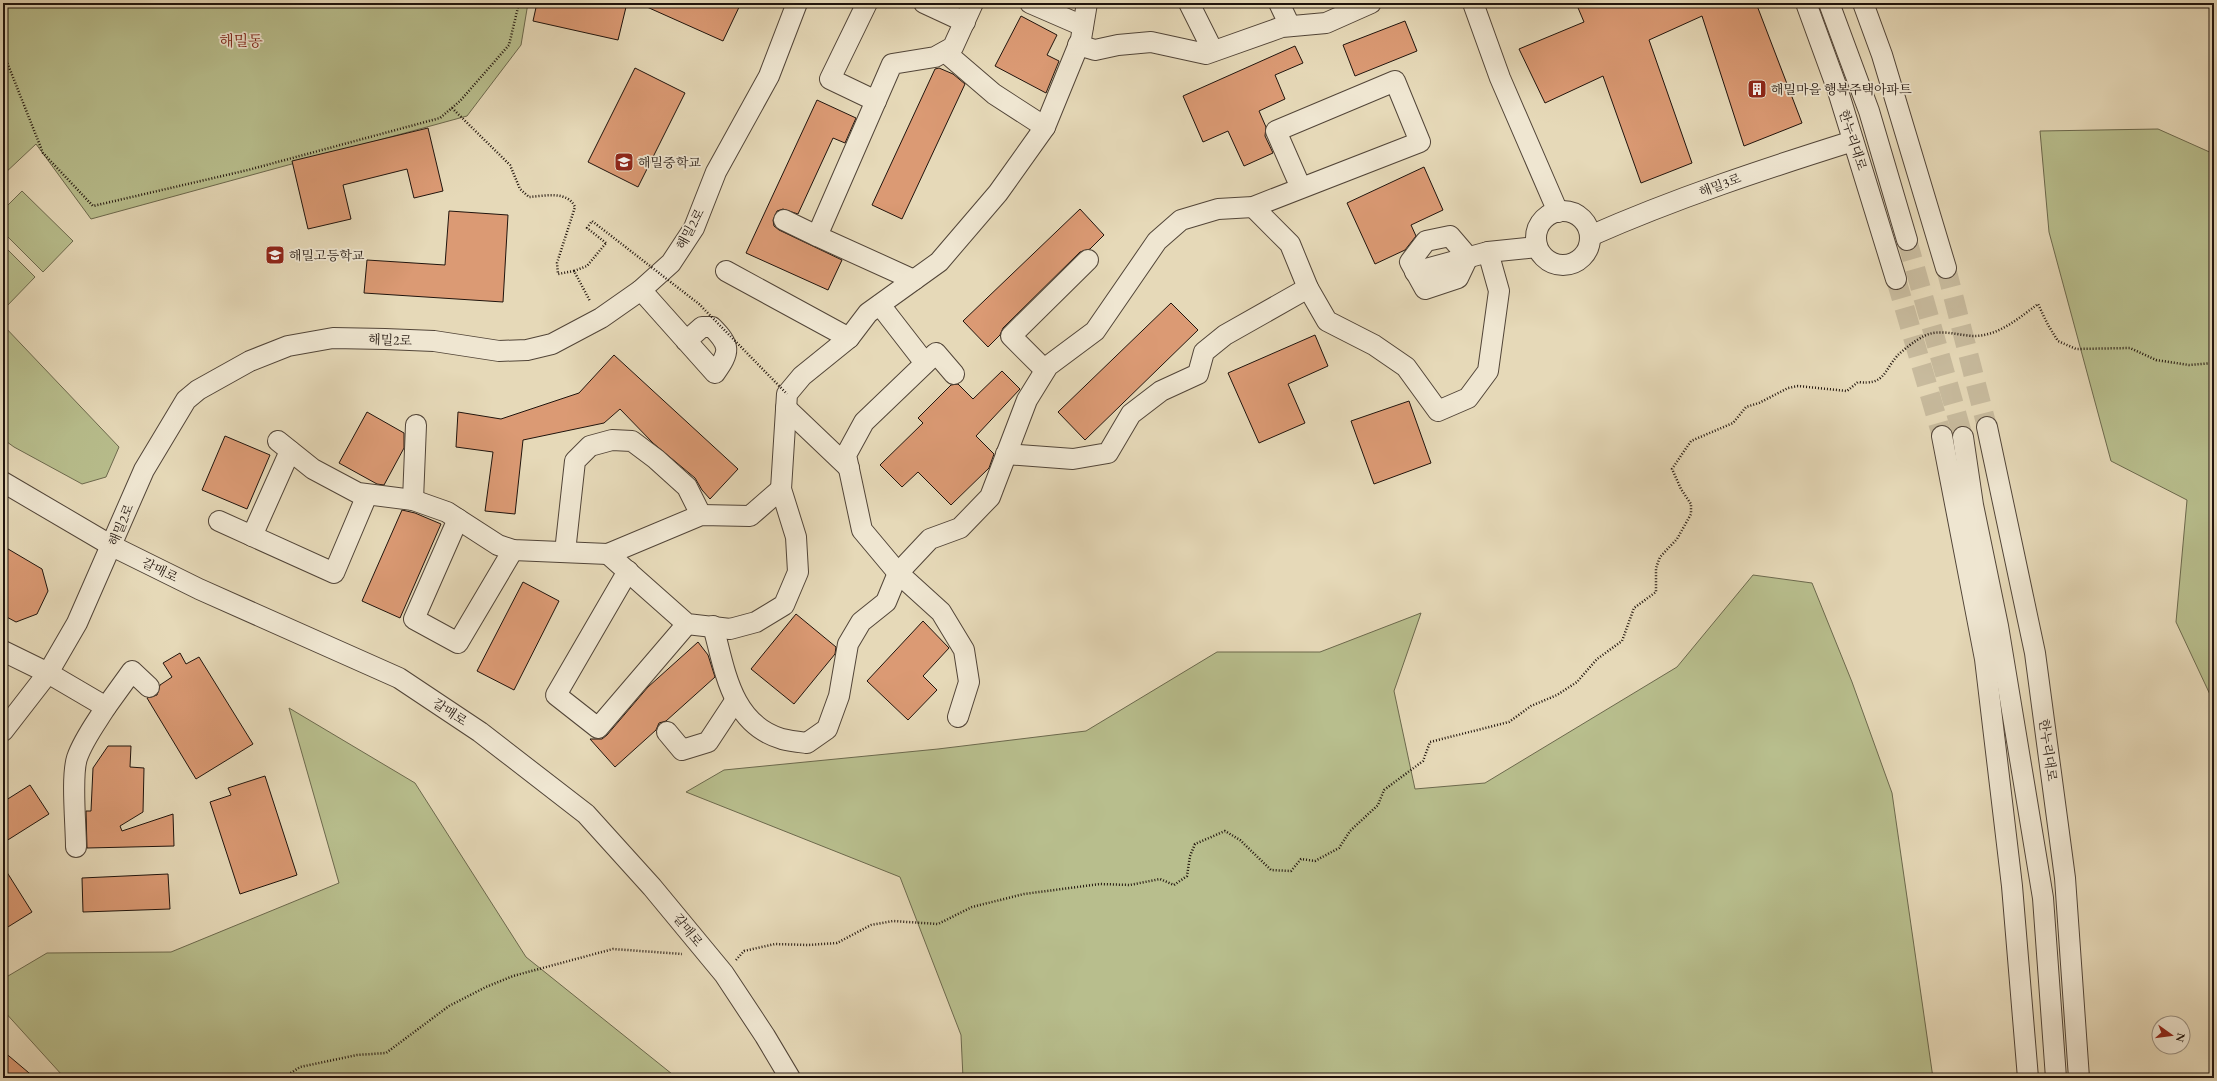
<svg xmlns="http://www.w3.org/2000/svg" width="2217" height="1081" font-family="'EB Garamond','Noto Serif KR',serif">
  <rect width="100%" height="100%" fill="#e6d9b8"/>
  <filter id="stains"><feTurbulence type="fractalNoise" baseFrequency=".005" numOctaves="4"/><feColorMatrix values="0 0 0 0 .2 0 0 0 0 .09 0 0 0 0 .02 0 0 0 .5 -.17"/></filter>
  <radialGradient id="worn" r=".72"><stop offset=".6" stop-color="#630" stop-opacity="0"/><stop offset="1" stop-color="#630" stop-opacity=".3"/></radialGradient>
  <g fill="#b8be8d" stroke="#6c694d">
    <polygon points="3,3 528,3 521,45 467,116 91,219 36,144 3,175"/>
    <polygon points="2158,129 2214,154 2214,703 2176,622 2187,500 2111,461 2049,232 2040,131"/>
    <polygon points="22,191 73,241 43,272 3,232 3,210"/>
    <polygon points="3,245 35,277 5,308 3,306"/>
    <polygon points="3,325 119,447 106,477 82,484 14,447 3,439"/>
    <polygon points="1753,575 1812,583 1852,682 1892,793 1933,1078 963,1078 961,1035 900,877 686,792 724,770 938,749 1086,731 1217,652 1320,652 1421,613 1394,691 1415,789 1485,783 1677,667"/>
    <polygon points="289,708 415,783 526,957 677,1078 61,1078 62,1075 3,1010 3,979 47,953 171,952 339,883"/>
  </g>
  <g fill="#db9a74" stroke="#20140d">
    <polygon points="537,3 627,3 618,40 533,21"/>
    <polygon points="638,3 741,3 723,41"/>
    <polygon points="1576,3 1756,3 1802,123 1744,146 1702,16 1649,40 1692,163 1641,183 1603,76 1545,103 1519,49 1584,22"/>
    <polygon points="1021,16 1057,35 1047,55 1059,61 1046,93 995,66"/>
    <polygon points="1405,21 1417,51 1355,76 1343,45"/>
    <polygon points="1295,46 1303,63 1275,75 1285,99 1259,111 1266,127 1265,136 1273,153 1244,166 1228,131 1203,142 1183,96"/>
    <polygon points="635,68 685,93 638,187 588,162"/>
    <polygon points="939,68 953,74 965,84 902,219 872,205 935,69"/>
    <polygon points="817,100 856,118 845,143 833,138 798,214 783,209 777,211 773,220 774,226 779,230 842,260 828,290 746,253"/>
    <polygon points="428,128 443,191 414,198 407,169 343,185 351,219 308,229 292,161"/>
    <polygon points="1424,167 1443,210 1411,225 1416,236 1405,250 1375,264 1347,203"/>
    <polygon points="1080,209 1104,235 1090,249 1080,252 1003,328 1000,335 988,347 963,321"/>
    <polygon points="449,211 508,215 503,302 364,293 367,260 445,265"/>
    <polygon points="1171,303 1198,330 1085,440 1058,412"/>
    <polygon points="1315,335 1328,366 1288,384 1305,423 1259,443 1228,373"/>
    <polygon points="614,355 738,469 710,499 702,490 695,478 653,443 620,409 604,423 523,440 515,514 485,511 493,452 456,447 458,412 501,419 579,393"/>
    <polygon points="1002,371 1020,389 976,436 994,454 989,468 951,505 918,472 902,487 880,465 923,423 918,418 951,385 958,384 973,399"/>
    <polygon points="1409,401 1431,463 1374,484 1351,421"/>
    <polygon points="367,412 404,433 404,448 384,485 377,484 339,463"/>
    <polygon points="225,436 270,455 247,509 202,490"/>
    <polygon points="402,510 415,513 441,524 400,618 362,601"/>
    <polygon points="3,546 42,569 48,591 37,614 16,622 3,615"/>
    <polygon points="523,582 559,601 514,690 477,671"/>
    <polygon points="796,614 836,647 835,654 794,704 751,669"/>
    <polygon points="923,621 949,648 923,676 937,690 908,720 867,681"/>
    <polygon points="698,642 708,655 715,677 666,721 659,723 656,730 615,767 590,739 602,739 607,735 648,687"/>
    <polygon points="180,653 186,664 199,657 253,744 196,779 147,698 157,695 160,685 172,677 163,663"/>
    <polygon points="108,746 131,746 130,767 144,768 143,812 120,826 122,831 173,814 174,846 87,848 86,811 91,811 93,768"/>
    <polygon points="265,776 297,875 240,894 210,802 231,795 228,788"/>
    <polygon points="30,785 49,814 3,843 3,802"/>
    <polygon points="3,866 32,912 3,930"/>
    <polygon points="168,874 170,909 83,912 82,878"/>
    <polygon points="3,1051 35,1078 3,1078"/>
  </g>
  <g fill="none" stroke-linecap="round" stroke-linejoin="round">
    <g stroke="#c8bb9e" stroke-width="20" stroke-dasharray="20 10" stroke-linecap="butt">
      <polyline points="1907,240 1963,437"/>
      <polyline points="1946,268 1987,427"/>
      <polyline points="1896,279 1942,436"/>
    </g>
    <g stroke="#524538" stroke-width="22">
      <g id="minor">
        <polyline points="867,3 830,79 876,101"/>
        <polyline points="924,3 965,22"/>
        <polyline points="1030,3 1083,26"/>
        <polyline points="1189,3 1213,51"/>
        <polyline points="1279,3 1290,26"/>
        <polyline points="1473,3 1500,78 1558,212"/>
        <polyline points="1806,3 1837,88 1896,279"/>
        <polyline points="1829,3 1869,111 1907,240"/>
        <polyline points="1863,3 1882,55 1946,268"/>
        <polyline points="1078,45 1095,50 1118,45 1151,42 1206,54 1282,27 1326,23 1371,3"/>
        <polyline points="945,52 994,94 1045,127"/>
        <polyline points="1253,207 1290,244 1308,288 1327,321 1374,345 1406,367 1438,411 1468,398 1488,371 1499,291 1488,252"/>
        <circle cx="1563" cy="238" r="27"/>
        <polyline points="784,220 817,236"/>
        <polygon points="1450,236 1468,257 1458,278 1425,289 1410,262 1426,241"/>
        <path d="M1590 236C1676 198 1764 169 1853 141"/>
        <polyline points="726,271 849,338"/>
        <polyline points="1415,272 1488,252 1537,247"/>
        <polyline points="914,280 817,236 892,64 935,57 953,47 973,3"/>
        <path d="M641 290 715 373C730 352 731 346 712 327H702L686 341"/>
        <polyline points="880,305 925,363"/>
        <polyline points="1045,370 1011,336 1088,260"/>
        <polyline points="954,374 936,353 864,422 846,455 862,530 898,573 941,612 964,650 969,682 958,717"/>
        <polyline points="786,408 849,468"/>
        <polyline points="1987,427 2035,653 2065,878 2079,1078"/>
        <polyline points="1942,436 1985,659 2012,886 2028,1078"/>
        <polyline points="1963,437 1973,505 1998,626 2043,898 2056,1078"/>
        <polyline points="278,441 313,469 358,493 413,500 447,512 498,545 513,550 608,554 701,515 750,516 781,489"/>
        <polyline points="1006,454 1073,459 1108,453 1131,414 1161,391 1198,374 1204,352 1225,335 1308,288"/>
        <polyline points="3,482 112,546 199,589 399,678 480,732 586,814 652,887 724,974 765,1036 790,1078"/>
        <polyline points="413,500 416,425"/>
        <polyline points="458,519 414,619 458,643 513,550"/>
        <polyline points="219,521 334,573 367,495"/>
        <polyline points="252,536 290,451"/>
        <polyline points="565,552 575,461 590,446 612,440 632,441 656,459 687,487 701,515"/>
        <polyline points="608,554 687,624 730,629 756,622 784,605 798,572 796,537 781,489 787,394 802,376 849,338 868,313 939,262 998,193 1045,127 1081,39 1087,3"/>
        <polyline points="628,571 556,695 598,728 687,624"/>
        <path d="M713 626C725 670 731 724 782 739 790 741 799 742 807 743L827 729 839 696 848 644 861 622 886 602 898 573 930 539 960 528 990 497 1027 400 1048 366 1095 331 1157 241 1181 220 1218 209 1253 207 1420 142 1395 81 1276 131 1301 188"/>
        <path d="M3 651 48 673 106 707C96 723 83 740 77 758 71 777 76 825 76 847"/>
        <polyline points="106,707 132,671 149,687"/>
        <polyline points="3,731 48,673 77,623 144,470 186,400 198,390 250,361 288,346 333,338 385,339 434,341 499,351 527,350 552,344 601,318 641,290 671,263 694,228 716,172 769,76 797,3"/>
        <polyline points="667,732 682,750 708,742 735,701"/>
      </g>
    </g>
    <g stroke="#20140d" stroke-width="2.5" stroke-dasharray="1 2" stroke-linecap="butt">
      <polyline points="3,52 43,153 93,206 248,170 440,118 460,101 509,45 519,3"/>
      <path d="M452 108 510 165 520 189 529 197C544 196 567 190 575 207L557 263 558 274 574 271 590 301"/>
      <polyline points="574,271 587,266 606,243"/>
      <path d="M736 960 744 951 775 944 808 945 837 943 871 925 893 921 938 924 972 907 1024 894 1100 884 1130 885 1160 879 1174 885 1187 876 1190 856 1195 844 1225 831 1240 840 1271 870 1291 871 1301 859 1315 861 1339 848 1350 831 1378 805 1384 790 1423 761 1430 742 1509 722 1531 706 1557 695 1577 682 1597 659 1622 641 1634 608 1656 592V568L1660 557 1677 539 1691 514V504L1681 489 1672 469 1691 441 1733 423 1746 407 1759 403 1788 388 1798 386 1847 391 1858 382C1884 385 1883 373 1897 356 1904 349 1916 340 1924 336 1940 328 1959 336 1976 336 2000 335 2020 317 2038 304L2048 325 2058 341 2076 349 2130 348 2156 360 2189 365 2214 363"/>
      <polyline points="283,1078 300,1067 357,1055 386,1053 449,1006 486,987 513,976 613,949 682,954"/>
    </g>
    <use href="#minor" stroke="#efe6d1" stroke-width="20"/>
    <polyline stroke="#20140d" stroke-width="2.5" stroke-dasharray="1 2" stroke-linecap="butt" points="606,243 587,228 592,221 699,304 787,394"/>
  </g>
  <defs>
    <g id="building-square" transform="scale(1)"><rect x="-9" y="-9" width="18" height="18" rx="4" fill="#8f2418" stroke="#efe6d1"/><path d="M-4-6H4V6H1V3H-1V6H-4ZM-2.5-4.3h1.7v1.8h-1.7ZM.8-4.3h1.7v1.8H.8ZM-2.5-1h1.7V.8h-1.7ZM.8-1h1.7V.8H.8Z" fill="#fff"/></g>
    <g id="school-square" transform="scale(1)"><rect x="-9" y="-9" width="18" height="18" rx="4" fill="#8f2418" stroke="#efe6d1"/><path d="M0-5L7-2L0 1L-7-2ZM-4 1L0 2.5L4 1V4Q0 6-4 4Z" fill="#fff"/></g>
  </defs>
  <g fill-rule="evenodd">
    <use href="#building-square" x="1757" y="89"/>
    <use href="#school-square" x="624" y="162"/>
    <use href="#school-square" x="275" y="255"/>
  </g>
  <g text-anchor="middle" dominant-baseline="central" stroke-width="3.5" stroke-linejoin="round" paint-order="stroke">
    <g font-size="13" fill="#20140d" stroke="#efe6d1" text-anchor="start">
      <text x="1771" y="89">해밀마을 행복주택아파트</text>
      <text x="638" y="162">해밀중학교</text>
      <text x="289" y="255">해밀고등학교</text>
    </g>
    <g font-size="13" fill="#20140d" stroke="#efe6d1">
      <text transform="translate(1853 140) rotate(72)">한누리대로</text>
      <text transform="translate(1720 185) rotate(-20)">해밀3로</text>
      <text transform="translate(690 229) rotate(-62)">해밀2로</text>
      <text transform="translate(390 340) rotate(2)">해밀2로</text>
      <text transform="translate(121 525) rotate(-67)">해밀2로</text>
      <text transform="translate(160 570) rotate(26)">갈매로</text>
      <text transform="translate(450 712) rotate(33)">갈매로</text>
      <text transform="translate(2048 750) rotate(82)">한누리대로</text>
      <text transform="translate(688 930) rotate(51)">갈매로</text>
    </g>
    <g font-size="15" fill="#7a1f14" stroke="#efe6d1">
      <text x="241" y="40">해밀동</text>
    </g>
  </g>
  <rect width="2217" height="1081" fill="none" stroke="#e6d9b8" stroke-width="16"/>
  <rect x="4" y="4" width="2209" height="1073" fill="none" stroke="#20140d" stroke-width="2"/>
  <rect x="8" y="8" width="2201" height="1065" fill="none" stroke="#20140d"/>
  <g transform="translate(2171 1035) rotate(104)"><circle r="19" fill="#efe6d1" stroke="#9c9283"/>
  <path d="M0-3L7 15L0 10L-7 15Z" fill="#8f2418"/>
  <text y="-6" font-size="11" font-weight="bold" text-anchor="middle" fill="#20140d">N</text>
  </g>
  <rect width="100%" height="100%" filter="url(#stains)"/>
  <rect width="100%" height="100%" fill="url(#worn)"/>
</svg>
